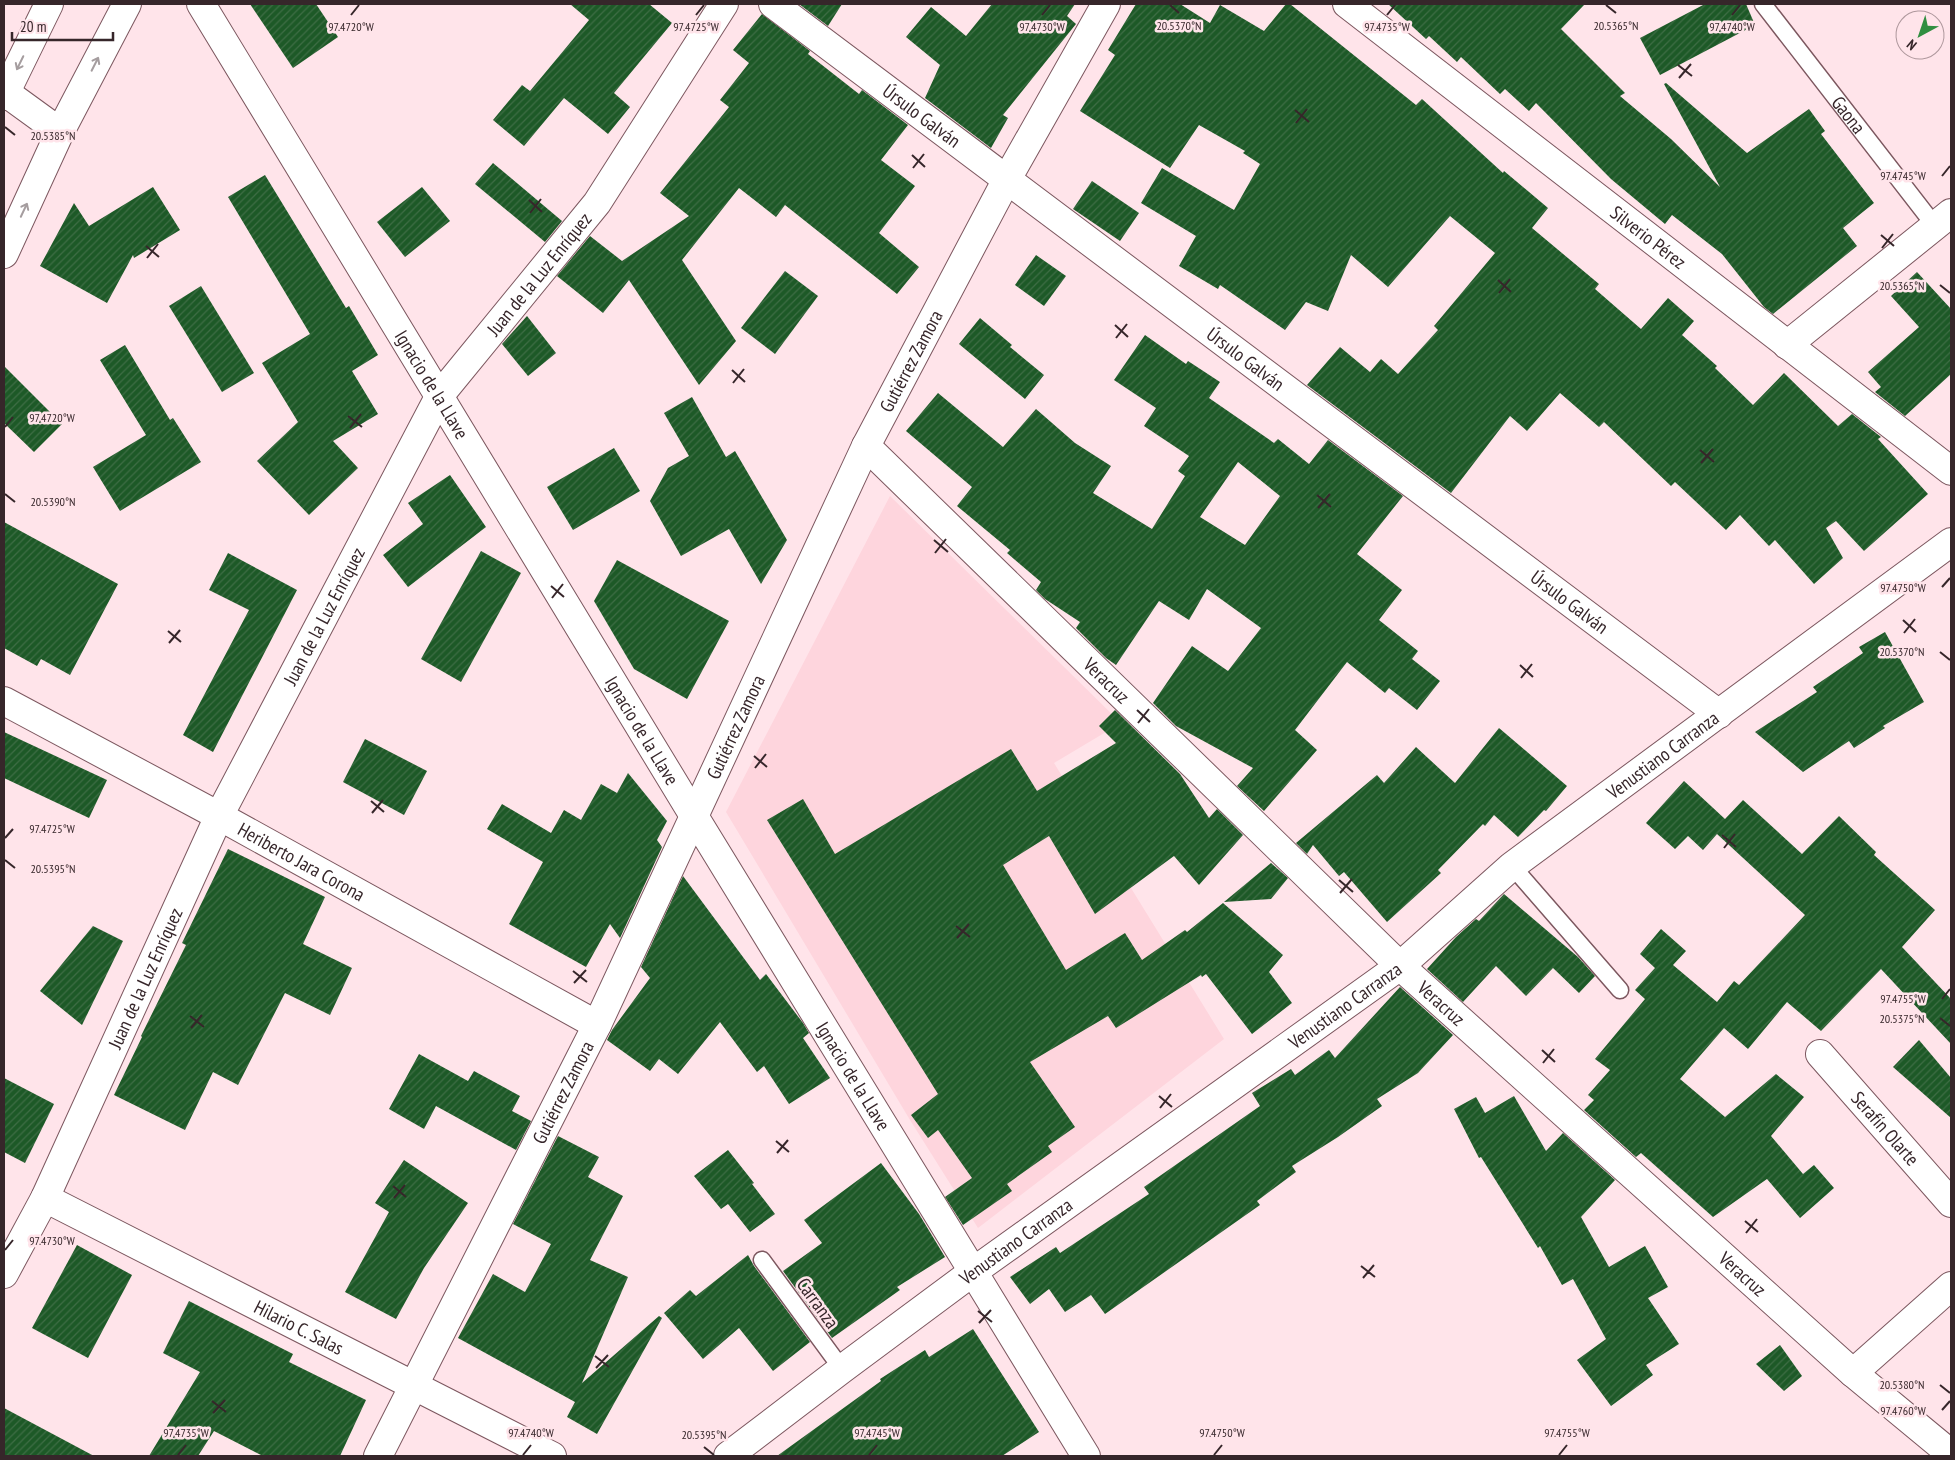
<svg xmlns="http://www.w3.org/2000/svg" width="1955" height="1460" font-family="'PT Sans Narrow',sans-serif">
  <defs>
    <pattern id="building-hatch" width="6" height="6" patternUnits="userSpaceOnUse" patternTransform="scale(1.25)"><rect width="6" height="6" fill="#1d5927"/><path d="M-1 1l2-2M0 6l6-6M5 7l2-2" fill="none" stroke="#3e6d45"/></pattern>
  </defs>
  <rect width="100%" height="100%" fill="#ffe4ea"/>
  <polygon fill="#fed5dd" points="890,496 1121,723 1054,763 1224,1039 978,1228 910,1120 726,812"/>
  <g fill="url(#building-hatch)" fill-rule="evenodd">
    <polygon points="250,4 316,4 338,37 293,68"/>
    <polygon points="570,4 649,4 672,23 614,93 630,107 608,134 564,98 524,146 493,120 522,85 530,91 589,20"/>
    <polygon points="799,4 842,4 828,26"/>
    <polygon points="992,4 1075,4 1067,16 1076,24 1003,115 1008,118 991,148 925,98 940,65 906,37 931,7 966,36"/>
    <polygon points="1136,4 1180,4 1210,23 1220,5 1264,31 1286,4 1290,4 1416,105 1422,99 1503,173 1504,171 1548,208 1532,228 1599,284 1595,289 1641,329 1668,298 1694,321 1682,335 1717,366 1715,368 1753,405 1784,373 1838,426 1852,414 1881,437 1878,439 1928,494 1864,551 1836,521 1826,528 1843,558 1814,584 1775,540 1769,546 1740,515 1726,530 1675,482 1671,486 1604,422 1599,427 1560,393 1527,431 1510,416 1451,493 1307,385 1340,347 1370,372 1381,359 1398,374 1438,330 1434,326 1495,253 1450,216 1388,287 1351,255 1328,311 1306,302 1285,330 1220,285 1218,289 1179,266 1196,236 1141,203 1162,168 1234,210 1260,164 1243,153 1245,151 1199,125 1170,168 1080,111 1115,55 1108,50"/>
    <polygon points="1388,4 1585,4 1561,29 1625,93 1620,96 1671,139 1720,187 1664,84 1666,83 1747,153 1809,109 1825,131 1821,134 1874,203 1843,228 1857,246 1773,314 1764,307 1722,254 1672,215 1665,224 1611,179 1536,103 1529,111 1505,89 1500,94 1461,57 1457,62 1429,36 1426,39"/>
    <polygon points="1705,4 1746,4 1755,25 1660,75 1640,38"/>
    <polygon points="762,14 810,51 808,54 859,94 862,90 908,125 881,160 915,186 879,233 919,267 897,294 785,205 776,217 739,188 682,260 736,341 699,385 629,280 603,313 557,276 590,236 622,261 689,216 660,193 729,107 720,100 749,63 733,50"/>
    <polygon points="493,163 562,221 545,242 475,184"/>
    <polygon points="265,175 346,308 349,306 378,355 352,371 378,414 333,441 358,468 309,515 257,461 298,422 262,363 310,334 228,197"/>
    <polygon points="1092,181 1139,213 1120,241 1073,209"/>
    <polygon points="153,187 180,230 134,258 133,255 107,303 40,266 74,203 89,226"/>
    <polygon points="422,187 450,221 405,257 377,222"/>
    <polygon points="1036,255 1066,276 1044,306 1015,285"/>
    <polygon points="785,271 818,296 775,354 741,328"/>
    <polygon points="1917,272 1951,309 1951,374 1905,416 1875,392 1881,387 1868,372 1919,327 1891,296"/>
    <polygon points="201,286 254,373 222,392 169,306"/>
    <polygon points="527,316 556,353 528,376 502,344"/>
    <polygon points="980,318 1012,345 1010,347 1044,375 1025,399 959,344"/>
    <path d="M1145 335 1186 364 1188 361 1220 382 1209 398 1274 443 1278 439 1309 464 1328 440 1403 496 1357 554 1402 590 1379 620 1418 651 1412 659 1440 681 1417 710 1389 688 1385 693 1347 662 1295 730 1317 750 1264 811 1237 786 1253 768 1176 726 1153 703 1192 646 1228 671 1261 628 1207 589 1189 620 1159 601 1116 665 1106 658 1076 628 1080 622 1045 599 1036 590 1041 582 1007 553 1010 550 957 506 972 487 906 431 938 393 1003 447 1036 409 1075 443 1111 466 1093 493 1152 529 1185 476 1178 471 1189 456 1144 426 1156 408 1114 380ZM1238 462 1280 496 1245 545 1200 517Z"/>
    <polygon points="125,345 170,420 173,418 201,462 120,511 93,467 146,435 100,360"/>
    <polygon points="4,366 62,424 34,452 4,423"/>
    <polygon points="692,397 726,457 735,451 787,540 761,584 729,529 681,556 650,501 668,468 689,456 664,413"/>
    <polygon points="614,448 640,491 573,530 547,487"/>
    <polygon points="450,475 486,527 408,587 383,555 423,524 408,503"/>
    <polygon points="4,522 118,584 70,675 41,659 37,666 4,648"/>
    <polygon points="481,551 521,573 461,682 421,659"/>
    <polygon points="228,553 297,590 213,752 183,735 249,610 209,590"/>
    <polygon points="617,560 729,621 687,699 634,669 594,601"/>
    <polygon points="1885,632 1924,702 1883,726 1885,728 1854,748 1849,741 1803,772 1755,732 1817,692 1813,687 1863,653 1859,647"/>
    <polygon points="1115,710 1180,774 1209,818 1217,809 1243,835 1199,885 1174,856 1095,914 1049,836 1003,865 1066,970 1125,933 1142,960 1185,930 1187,932 1223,903 1283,955 1269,972 1292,1003 1252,1034 1206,974 1202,977 1201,975 1116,1028 1108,1016 1030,1062 1075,1127 1048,1146 1052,1152 1007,1184 1012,1191 963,1225 945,1197 972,1178 938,1130 928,1138 911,1115 938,1094 767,820 803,799 835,854 1011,749 1037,791 1116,743 1099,726"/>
    <polygon points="1499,728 1567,786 1546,811 1544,810 1518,837 1494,815 1485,826 1483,824 1438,870 1441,873 1387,922 1344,872 1339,876 1313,845 1307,854 1296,843 1377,775 1384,783 1416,747 1455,783"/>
    <polygon points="4,732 107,780 89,818 4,778"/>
    <polygon points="365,739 427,771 404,815 343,782"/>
    <polygon points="628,773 667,821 657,840 662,847 620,938 610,924 586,967 509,924 543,862 487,829 502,804 551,833 564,810 581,820 601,784 617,793"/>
    <polygon points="1684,781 1725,819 1743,800 1802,854 1839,816 1876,852 1874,855 1935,910 1902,947 1951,999 1951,1044 1881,969 1821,1031 1787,1002 1748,1049 1724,1028 1680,1079 1725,1117 1776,1074 1804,1097 1771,1136 1803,1174 1814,1165 1834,1188 1800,1218 1767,1179 1713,1217 1641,1153 1636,1157 1584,1110 1594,1100 1588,1095 1610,1070 1595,1059 1645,999 1635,990 1655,968 1640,954 1661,929 1686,951 1673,965 1717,1002 1734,981 1739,985 1805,915 1717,834 1703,850 1688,836 1675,849 1646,823"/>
    <polygon points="228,849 325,897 303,944 352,968 330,1015 285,993 238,1085 213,1072 185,1130 114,1095 142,1037 141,1036 186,945 182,943"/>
    <polygon points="1271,863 1288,878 1271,899 1224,902"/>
    <polygon points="683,876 760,980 766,974 803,1023 809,1033 803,1038 830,1078 789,1104 764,1066 757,1072 720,1022 678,1074 659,1059 650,1071 607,1040 612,1030 650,978 641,967"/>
    <polygon points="1504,894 1578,957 1595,976 1579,993 1553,968 1526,996 1496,966 1463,1002 1427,969 1456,937 1476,919 1479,921"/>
    <polygon points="93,926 123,941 82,1025 40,991"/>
    <polygon points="1400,987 1453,1035 1418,1073 1377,1099 1382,1106 1338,1137 1292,1166 1296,1172 1257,1201 1260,1205 1105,1314 1091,1295 1065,1312 1049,1289 1030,1304 1010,1277 1056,1247 1060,1253 1149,1194 1144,1187 1260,1106 1252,1093 1291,1069 1295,1075 1329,1050 1335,1058"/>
    <polygon points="1919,1040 1951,1078 1951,1118 1893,1067"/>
    <polygon points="419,1054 468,1081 474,1071 520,1096 512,1111 531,1121 516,1150 436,1106 424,1129 389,1109"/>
    <polygon points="4,1078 54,1104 25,1163 4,1152"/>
    <polygon points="1514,1096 1546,1151 1563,1133 1615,1180 1581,1217 1609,1267 1645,1246 1668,1287 1648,1298 1679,1344 1646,1365 1653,1375 1611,1406 1577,1360 1606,1339 1573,1279 1562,1285 1540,1246 1538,1248 1481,1157 1479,1158 1454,1109 1476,1097 1485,1113"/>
    <polygon points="558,1136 599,1157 588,1177 623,1196 590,1260 628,1277 582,1383 659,1316 662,1318 597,1434 567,1417 575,1402 458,1338 493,1274 525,1292 551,1244 513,1224"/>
    <polygon points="728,1150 754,1183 752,1184 775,1214 750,1232 728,1204 721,1209 694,1176"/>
    <polygon points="404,1160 468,1203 424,1268 396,1319 345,1292 389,1212 375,1203"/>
    <polygon points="881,1163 919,1214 945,1257 897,1287 900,1290 832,1338 783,1271 822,1243 804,1220"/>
    <polygon points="77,1245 132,1275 88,1358 32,1328"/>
    <polygon points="748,1255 754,1266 810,1342 773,1371 739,1328 703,1359 664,1313 690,1290 696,1296"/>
    <polygon points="189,1301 293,1354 289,1362 366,1400 340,1456 263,1456 214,1431 198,1456 149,1456 200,1372 163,1353"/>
    <polygon points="973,1329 1039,1432 1002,1456 777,1456 881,1381 880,1379 925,1350 929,1357"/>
    <polygon points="1780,1345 1802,1376 1784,1391 1756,1364"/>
    <polygon points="4,1408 94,1456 4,1456"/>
  </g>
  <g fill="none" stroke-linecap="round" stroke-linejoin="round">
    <g stroke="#7c575f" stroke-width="19">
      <g id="lane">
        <path id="s1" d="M1763 4 1935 226"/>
        <polyline points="1512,866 1620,990"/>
        <polyline points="762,1260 842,1369"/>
      </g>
    </g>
    <g stroke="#7c575f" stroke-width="30">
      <g id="street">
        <path id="s2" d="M201 4 694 816 1086 1456"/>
        <path id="s3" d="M773 4 1719 714"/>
        <path id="s4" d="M1347 4 1951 471"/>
        <polyline points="5,92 60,132"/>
        <polyline points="1787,345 1951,213"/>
        <path id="s5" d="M866 446 1400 966 1853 1373 1951 1454"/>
        <path id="s6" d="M4 701 219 816 597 1025"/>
        <path id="s7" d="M1820 1054 1951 1203"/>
        <path id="s8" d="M45 1198 552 1456"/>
        <path id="s9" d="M4 1274 45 1198 219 816 440 395 597 203 724 4"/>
        <polyline points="1853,1373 1951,1286"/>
        <path id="s10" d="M378 1456 597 1025 866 446 1007 179 1106 4"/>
        <path id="s11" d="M728 1456 842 1369 974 1271 1400 966 1512 866 1951 542"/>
      </g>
    </g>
    <g stroke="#7c575f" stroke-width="30">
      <g id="primary">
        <polyline points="4,96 49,4"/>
        <polyline points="4,254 60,132 127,4"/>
      </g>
    </g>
    <use href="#lane" stroke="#fff" stroke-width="16"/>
    <use href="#street" stroke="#fff" stroke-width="28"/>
    <use href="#primary" stroke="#fff" stroke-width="28"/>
  </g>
  <defs><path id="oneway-shaft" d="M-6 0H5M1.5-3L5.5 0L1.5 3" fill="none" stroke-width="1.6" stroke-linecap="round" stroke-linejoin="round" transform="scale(1.25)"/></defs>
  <g stroke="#a59d9f">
    <use href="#oneway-shaft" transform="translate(20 63) rotate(116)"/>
    <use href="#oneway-shaft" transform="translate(95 64) rotate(-63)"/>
    <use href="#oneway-shaft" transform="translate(24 210) rotate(-65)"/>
  </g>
  <path fill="none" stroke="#36262a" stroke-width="2" d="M1170 5 1179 13M1606 5 1616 13M351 15 359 5M696 15 704 5M1042 15 1050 5M1387 15 1395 5M1732 15 1740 5M1678 65 1692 76M1679 78 1691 64M1295 110 1309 122M1296 123 1307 109M5 127 15 135M912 155 925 167M913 168 924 154M1942 176 1950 166M529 200 542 212M530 213 541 199M1881 235 1894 246M146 246 159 257M1882 248 1893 234M147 258 158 244M1498 280 1511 292M1940 285 1950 293M1499 293 1510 279M1115 325 1128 337M1116 338 1127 324M732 370 745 382M733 383 744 369M348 416 362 427M5 427 13 417M350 428 361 414M1700 450 1714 462M1701 463 1713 449M5 494 15 502M1317 495 1331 507M1318 508 1330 494M934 540 948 552M935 553 946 539M551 586 564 597M1942 587 1950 578M552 598 563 584M1903 620 1916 632M168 631 181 642M1904 633 1915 619M169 643 180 630M1940 652 1950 660M1520 665 1533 677M1521 678 1532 664M1137 710 1150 722M1138 723 1149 709M754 756 767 767M755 768 766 754M371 801 384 812M372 813 383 800M1722 835 1736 847M5 838 13 829M1724 848 1735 834M5 860 15 868M1339 880 1353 892M1340 893 1352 879M956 926 970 937M957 938 969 924M573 971 587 982M574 983 586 970M1942 999 1950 989M190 1016 204 1027M1940 1018 1950 1026M191 1028 202 1015M1542 1050 1555 1062M1543 1063 1554 1049M1159 1096 1172 1107M1160 1108 1171 1094M776 1141 789 1152M777 1153 788 1140M393 1186 406 1197M394 1198 405 1185M1745 1221 1758 1232M1746 1233 1757 1219M5 1250 13 1240M1361 1266 1375 1277M1363 1278 1374 1265M978 1311 992 1322M979 1323 991 1310M595 1356 609 1367M596 1368 608 1355M1940 1385 1950 1393M212 1401 226 1412M1942 1410 1950 1401M213 1413 225 1400M704 1447 714 1455M178 1455 186 1445M523 1455 531 1445M869 1455 877 1445M1214 1455 1222 1445M1559 1455 1567 1445"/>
  <g text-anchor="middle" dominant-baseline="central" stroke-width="5" stroke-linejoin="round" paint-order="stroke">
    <g font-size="19" fill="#36262a" stroke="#ffe4ea">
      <text stroke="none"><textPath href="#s3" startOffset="186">Úrsulo Galván</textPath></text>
      <text stroke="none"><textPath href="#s1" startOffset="140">Gaona</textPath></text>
      <text stroke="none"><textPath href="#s4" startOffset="381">Silverio Pérez</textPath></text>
      <text stroke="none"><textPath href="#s9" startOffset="1138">Juan de la Luz Enríquez</textPath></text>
      <text stroke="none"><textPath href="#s3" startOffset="591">Úrsulo Galván</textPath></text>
      <text stroke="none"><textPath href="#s10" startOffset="1218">Gutiérrez Zamora</textPath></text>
      <text stroke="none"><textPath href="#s2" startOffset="445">Ignacio de la Llave</textPath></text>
      <text stroke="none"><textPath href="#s3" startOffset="996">Úrsulo Galván</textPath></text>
      <text stroke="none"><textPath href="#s9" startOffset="732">Juan de la Luz Enríquez</textPath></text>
      <text stroke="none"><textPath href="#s5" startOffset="336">Veracruz</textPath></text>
      <text stroke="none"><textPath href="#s10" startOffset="812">Gutiérrez Zamora</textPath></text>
      <text stroke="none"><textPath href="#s2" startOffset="850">Ignacio de la Llave</textPath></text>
      <text stroke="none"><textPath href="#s11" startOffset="1169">Venustiano Carranza</textPath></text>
      <text stroke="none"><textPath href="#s6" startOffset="338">Heriberto Jara Corona</textPath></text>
      <text stroke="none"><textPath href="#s9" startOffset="328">Juan de la Luz Enríquez</textPath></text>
      <text stroke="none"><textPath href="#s5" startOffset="801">Veracruz</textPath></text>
      <text stroke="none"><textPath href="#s11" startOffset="764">Venustiano Carranza</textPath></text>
      <text stroke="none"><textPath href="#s2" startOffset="1255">Ignacio de la Llave</textPath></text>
      <text stroke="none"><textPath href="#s10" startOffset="408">Gutiérrez Zamora</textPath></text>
      <text stroke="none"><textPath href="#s7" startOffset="99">Serafín Olarte</textPath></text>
      <text stroke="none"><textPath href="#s11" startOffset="359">Venustiano Carranza</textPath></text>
      <text stroke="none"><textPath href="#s5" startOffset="1206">Veracruz</textPath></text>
      <text transform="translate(818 1303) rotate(54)">Carranza</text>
      <text stroke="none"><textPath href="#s8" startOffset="285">Hilario C. Salas</textPath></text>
    </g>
  </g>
  <g font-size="12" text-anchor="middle" fill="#36262a" stroke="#ffe4ea" stroke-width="5" stroke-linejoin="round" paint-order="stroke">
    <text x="1616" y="30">20.5365°N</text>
    <text x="1179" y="30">20.5370°N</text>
    <text x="351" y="31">97.4720°W</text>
    <text x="696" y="31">97.4725°W</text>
    <text x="1042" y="31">97.4730°W</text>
    <text x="1387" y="31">97.4735°W</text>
    <text x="1732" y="31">97.4740°W</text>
    <text x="53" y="140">20.5385°N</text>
    <text x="1903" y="180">97.4745°W</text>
    <text x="1902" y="290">20.5365°N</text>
    <text x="52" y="422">97.4720°W</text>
    <text x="53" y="506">20.5390°N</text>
    <text x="1903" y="592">97.4750°W</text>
    <text x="1902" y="656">20.5370°N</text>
    <text x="52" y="833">97.4725°W</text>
    <text x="53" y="873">20.5395°N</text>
    <text x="1903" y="1003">97.4755°W</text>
    <text x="1902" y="1023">20.5375°N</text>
    <text x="52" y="1245">97.4730°W</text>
    <text x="1902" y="1389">20.5380°N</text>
    <text x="1903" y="1415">97.4760°W</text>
    <text x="186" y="1437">97.4735°W</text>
    <text x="531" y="1437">97.4740°W</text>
    <text x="877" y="1437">97.4745°W</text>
    <text x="1222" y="1437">97.4750°W</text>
    <text x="1567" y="1437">97.4755°W</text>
    <text x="704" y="1439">20.5395°N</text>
  </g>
  <rect width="1955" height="1460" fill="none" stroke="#36262a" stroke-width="10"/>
  <g transform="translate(1920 35) rotate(220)"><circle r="24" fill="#ffe4ea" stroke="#af989d"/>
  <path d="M0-4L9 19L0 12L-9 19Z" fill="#308e40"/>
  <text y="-8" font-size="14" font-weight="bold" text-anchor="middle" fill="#36262a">N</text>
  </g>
  <path d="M12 32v8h101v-8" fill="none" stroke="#36262a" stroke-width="2.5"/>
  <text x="20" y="32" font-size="15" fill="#36262a" stroke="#ffe4ea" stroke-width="4" paint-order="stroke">20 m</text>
</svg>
